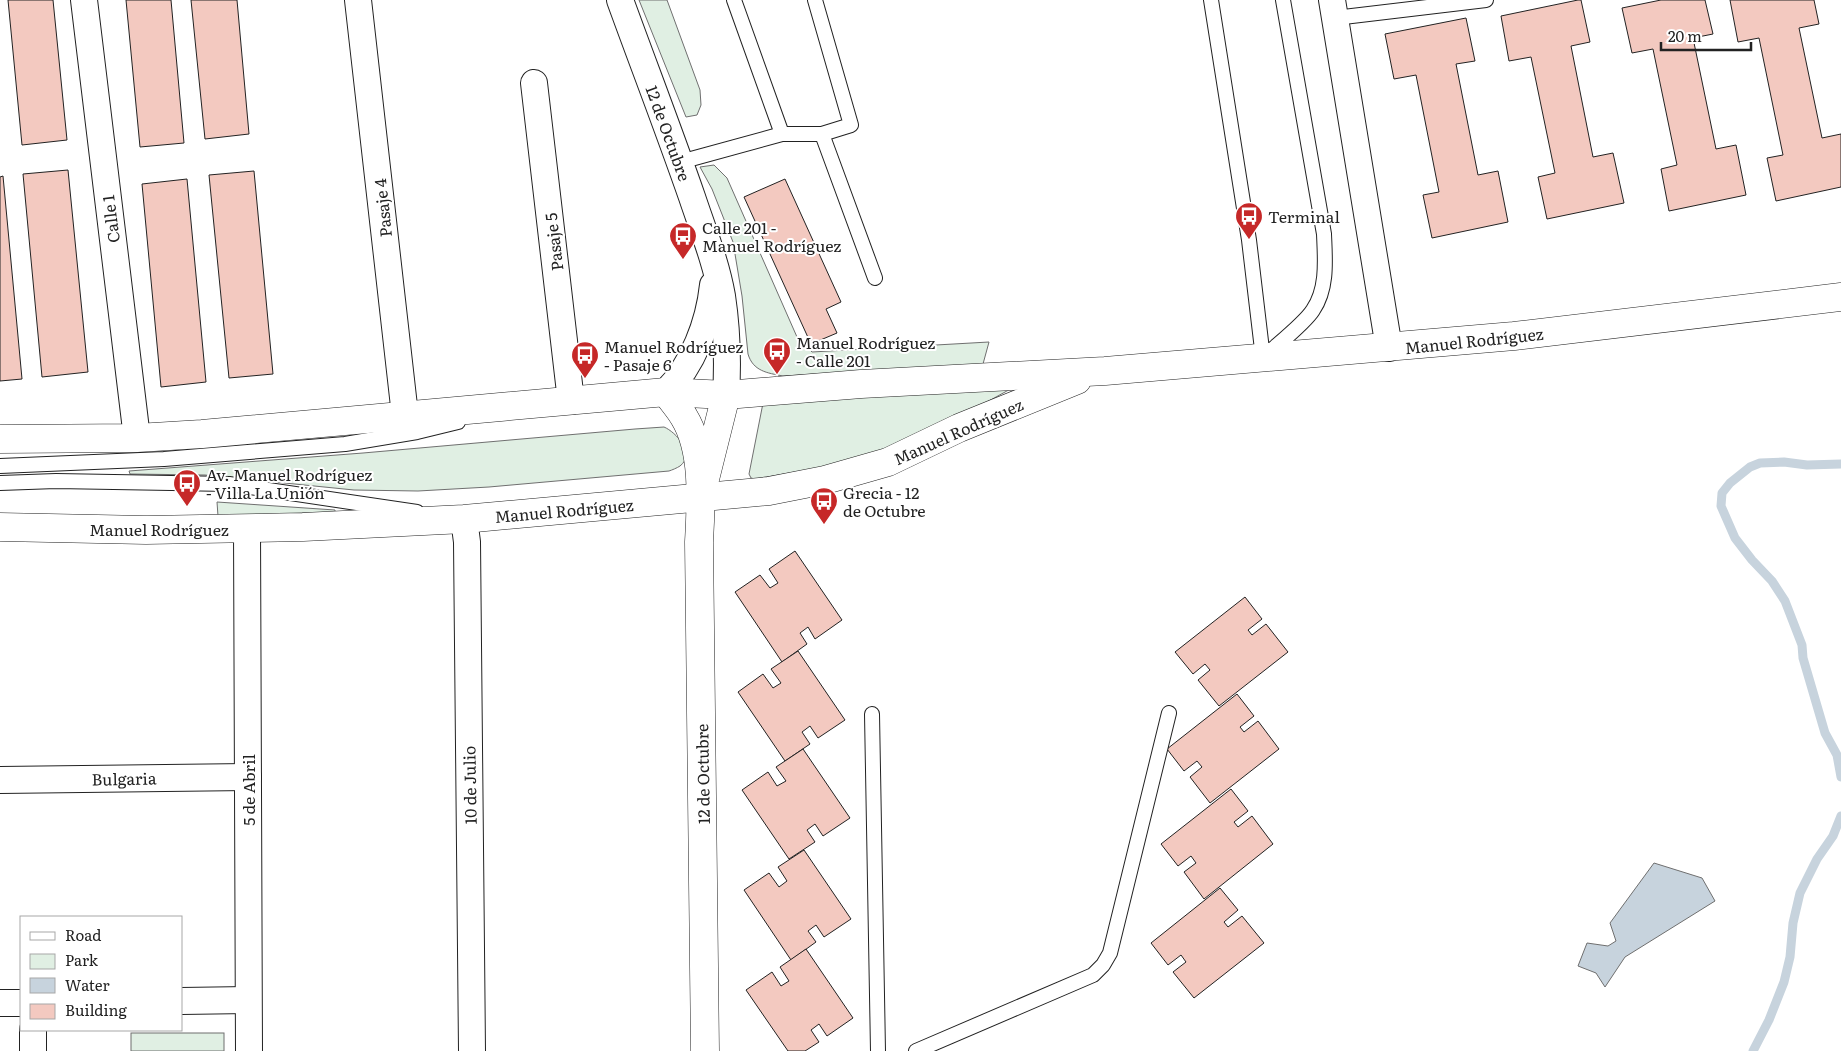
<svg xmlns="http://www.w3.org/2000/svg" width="1841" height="1051" font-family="Literata,serif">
  <rect width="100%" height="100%" fill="#fff"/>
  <g fill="#e0efe3" stroke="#6f6f6f">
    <polygon points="639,0 667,0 700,90 701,105 697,115 686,117"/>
    <path d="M714 165 727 178 797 337 812 352 989 342 983 364 783 376C767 373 753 371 748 354L742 296 733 242 712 189 700 167Z"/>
    <polygon points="1014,387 942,427 861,458 830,466 755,479 751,478 749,474 764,398"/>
    <path d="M664 427C676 432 696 454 680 466 677 468 672 470 669 471L489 487 418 491 354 490 205 475 130 474 129 471 363 453 635 429Z"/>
    <polygon points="217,502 335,510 335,512 218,516"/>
    <rect x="131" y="1033" width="93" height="18"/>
  </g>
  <polygon fill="#c7d3dd" stroke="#6f6f6f" points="1654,863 1702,878 1715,901 1625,957 1605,987 1596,973 1578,966 1587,943 1608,946 1616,941 1610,923"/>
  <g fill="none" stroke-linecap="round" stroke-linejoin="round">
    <g stroke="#c7d3dd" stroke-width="9">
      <polyline points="1841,464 1807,465 1784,462 1760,463 1750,467 1730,483 1722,493 1721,506 1735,538 1752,560 1772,581 1785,601 1802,645 1803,658 1825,733 1837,755 1841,777"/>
      <polyline points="1753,1051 1769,1020 1784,982 1790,957 1793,923 1800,893 1817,859 1833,836 1841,816"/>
    </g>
  </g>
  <g fill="#f3c9c0" stroke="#222">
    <polygon points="8,0 53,0 67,140 22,145"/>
    <polygon points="126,0 171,0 184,143 140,147"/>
    <polygon points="191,0 237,0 249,134 205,139"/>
    <polygon points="1578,0 1581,0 1590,42 1571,46 1593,157 1613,153 1624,203 1547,219 1538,177 1555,173 1531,57 1509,61 1501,16"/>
    <polygon points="1661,0 1705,0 1713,34 1693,38 1716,149 1736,145 1746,195 1669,211 1661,169 1677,165 1653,49 1632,53 1622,8"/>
    <polygon points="1730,0 1814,0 1819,24 1799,28 1822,138 1841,134 1841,187 1776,201 1767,158 1783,155 1759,38 1738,42"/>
    <polygon points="1466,18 1475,61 1456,64 1478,175 1498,171 1508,222 1432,238 1423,195 1439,192 1416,75 1394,79 1385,34"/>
    <polygon points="68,170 88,372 42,377 23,174"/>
    <polygon points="254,171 273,374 229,378 209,175"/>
    <polygon points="3,176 22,379 0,381 0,177"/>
    <polygon points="187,179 206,382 161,387 142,184"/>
    <polygon points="785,179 841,302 826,309 837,333 811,344 744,197"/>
    <polygon points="795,551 842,620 815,639 808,627 800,633 807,644 782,662 735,592 760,575 770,588 778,583 769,569"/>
    <polygon points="1245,597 1262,619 1248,630 1252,635 1266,624 1288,652 1219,706 1198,680 1210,670 1205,664 1193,674 1175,652"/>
    <polygon points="798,651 845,720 818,738 810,726 802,732 810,744 785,761 738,692 763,674 773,688 781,683 771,669"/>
    <polygon points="1237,694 1254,716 1240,727 1244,732 1258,721 1279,749 1210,803 1190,777 1202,767 1197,761 1184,771 1167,749"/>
    <polygon points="803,749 850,818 823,836 815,824 807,830 815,842 789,859 742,790 768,772 777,786 786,781 776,767"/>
    <polygon points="1231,789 1248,811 1234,822 1238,827 1252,816 1273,844 1204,899 1184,872 1196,863 1191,856 1178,866 1161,844"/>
    <polygon points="804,850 851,919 824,937 816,925 808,931 816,942 791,960 744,890 769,873 779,887 787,881 778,867"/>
    <polygon points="1220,888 1238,910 1224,922 1228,927 1242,916 1264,943 1194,998 1173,972 1186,962 1181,955 1168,965 1151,943"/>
    <polygon points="806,949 853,1018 827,1036 819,1024 811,1030 819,1042 805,1051 788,1051 746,990 772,972 781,986 789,981 780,967"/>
  </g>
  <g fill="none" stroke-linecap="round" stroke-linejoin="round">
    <g stroke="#222" stroke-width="16">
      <g id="service">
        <polyline points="734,0 782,134 822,134 875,278"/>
        <polyline points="815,0 851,125 822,134"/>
        <polyline points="1211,0 1249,240 1263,358"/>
        <polyline points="1335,18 1486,0"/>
        <polyline points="680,162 782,134"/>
        <path d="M1266 355C1278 344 1305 323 1313 310 1328 288 1325 259 1324 234L1283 0"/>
        <polyline points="0,466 164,459 345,444 417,432 458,422"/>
        <polyline points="0,483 56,481 229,484 417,512"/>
        <polyline points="872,714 878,1051"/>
        <polyline points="916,1051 1093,975 1103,965 1110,953 1169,713"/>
      </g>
    </g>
    <g stroke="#222" stroke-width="28">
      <g id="minor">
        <polyline points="84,0 137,438"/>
        <polyline points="358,0 405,415"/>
        <path d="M620 0C644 66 669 131 692 197 703 230 716 262 722 296 727 329 728 362 726 395"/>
        <polyline points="1332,0 1389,348"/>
        <polyline points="534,83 571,401"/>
        <path d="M666 392C693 365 709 323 713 285"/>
        <polyline points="464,519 467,542 472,1051"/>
        <polyline points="247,529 249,1051"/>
        <polyline points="0,780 248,777"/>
        <polyline points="181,1001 248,1000"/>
        <polyline points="0,1003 21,1003"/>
        <polyline points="33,1051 33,1030"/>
      </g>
    </g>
    <g stroke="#222" stroke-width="29">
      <g id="tertiary">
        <path d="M666 392C672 401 679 408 684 417 705 451 701 504 699 542L705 1051"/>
        <polyline points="705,479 726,395"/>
      </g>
    </g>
    <g stroke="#222" stroke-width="29">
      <g id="primary">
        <polyline points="0,439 137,438 202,434 666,392 726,395 861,384 1105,371 1514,336 1841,297"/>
        <polyline points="0,527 146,530 303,527 464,519 769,491 825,480 888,462 959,428 1077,380"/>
      </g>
    </g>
    <use href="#service" stroke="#fff" stroke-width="14"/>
    <use href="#minor" stroke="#fff" stroke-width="26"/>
    <use href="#tertiary" stroke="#fff" stroke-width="28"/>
    <use href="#primary" stroke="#fff" stroke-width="28"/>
  </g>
  <defs>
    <g id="bus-pin" transform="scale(1.4375)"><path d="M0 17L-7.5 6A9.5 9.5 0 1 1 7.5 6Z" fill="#c62828" stroke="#fff"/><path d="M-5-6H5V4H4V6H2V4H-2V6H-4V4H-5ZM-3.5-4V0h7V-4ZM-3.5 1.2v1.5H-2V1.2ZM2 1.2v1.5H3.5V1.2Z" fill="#fff"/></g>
  </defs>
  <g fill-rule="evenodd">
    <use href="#bus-pin" x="1249" y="216"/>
    <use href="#bus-pin" x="683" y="236"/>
    <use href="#bus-pin" x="777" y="351"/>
    <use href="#bus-pin" x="585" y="355"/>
    <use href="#bus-pin" x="187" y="483"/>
    <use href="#bus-pin" x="824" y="501"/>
  </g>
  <g text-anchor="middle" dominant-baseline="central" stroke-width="4" stroke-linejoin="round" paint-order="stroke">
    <g font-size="16" fill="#222" stroke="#fff">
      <text transform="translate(669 133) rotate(70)">12 de Octubre</text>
      <text transform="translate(382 208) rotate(-96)">Pasaje 4</text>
      <text transform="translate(110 219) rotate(-97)">Calle 1</text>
      <text transform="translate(553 242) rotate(-97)">Pasaje 5</text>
      <text transform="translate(1474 340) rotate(-6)">Manuel Rodríguez</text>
      <text transform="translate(958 431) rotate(-24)">Manuel Rodríguez</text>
      <text transform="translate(564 510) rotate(-5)">Manuel Rodríguez</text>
      <text x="159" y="529">Manuel Rodríguez</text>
      <text transform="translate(702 774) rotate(-91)">12 de Octubre</text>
      <text transform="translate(124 778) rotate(-1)">Bulgaria</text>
      <text transform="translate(469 785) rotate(-91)">10 de Julio</text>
      <text transform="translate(248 790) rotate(-90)">5 de Abril</text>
    </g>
    <g font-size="16" fill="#222" stroke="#fff" text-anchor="start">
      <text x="1268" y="216">Terminal</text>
      <text x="702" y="227">Calle 201 -<tspan x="702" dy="18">Manuel Rodríguez</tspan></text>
      <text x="796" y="342">Manuel Rodríguez<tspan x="796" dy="18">- Calle 201</tspan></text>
      <text x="604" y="346">Manuel Rodríguez<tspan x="604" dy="18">- Pasaje 6</tspan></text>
      <text x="206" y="474">Av. Manuel Rodríguez<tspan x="206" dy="18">- Villa La Unión</tspan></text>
      <text x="843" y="492">Grecia - 12<tspan x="843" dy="18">de Octubre</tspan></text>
    </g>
  </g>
  <rect x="20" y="916" width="162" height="115" fill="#ffffff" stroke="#a7a7a7"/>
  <rect x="30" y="932" width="25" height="8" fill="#ffffff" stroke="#a7a7a7"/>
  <text x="65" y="941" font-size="15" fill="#222222">Road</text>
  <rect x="30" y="954" width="25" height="15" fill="#e0efe3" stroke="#a7a7a7"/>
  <text x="65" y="966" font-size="15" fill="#222222">Park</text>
  <rect x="30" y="978" width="25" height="15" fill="#c7d3dd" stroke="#a7a7a7"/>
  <text x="65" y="991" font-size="15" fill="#222222">Water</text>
  <rect x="30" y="1004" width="25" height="15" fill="#f3c9c0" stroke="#a7a7a7"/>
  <text x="65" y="1016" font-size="15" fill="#222222">Building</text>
  <path d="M1661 42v8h90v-8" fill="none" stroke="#222222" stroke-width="2.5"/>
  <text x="1668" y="42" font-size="15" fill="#222222" stroke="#ffffff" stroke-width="4" paint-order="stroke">20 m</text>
</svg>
